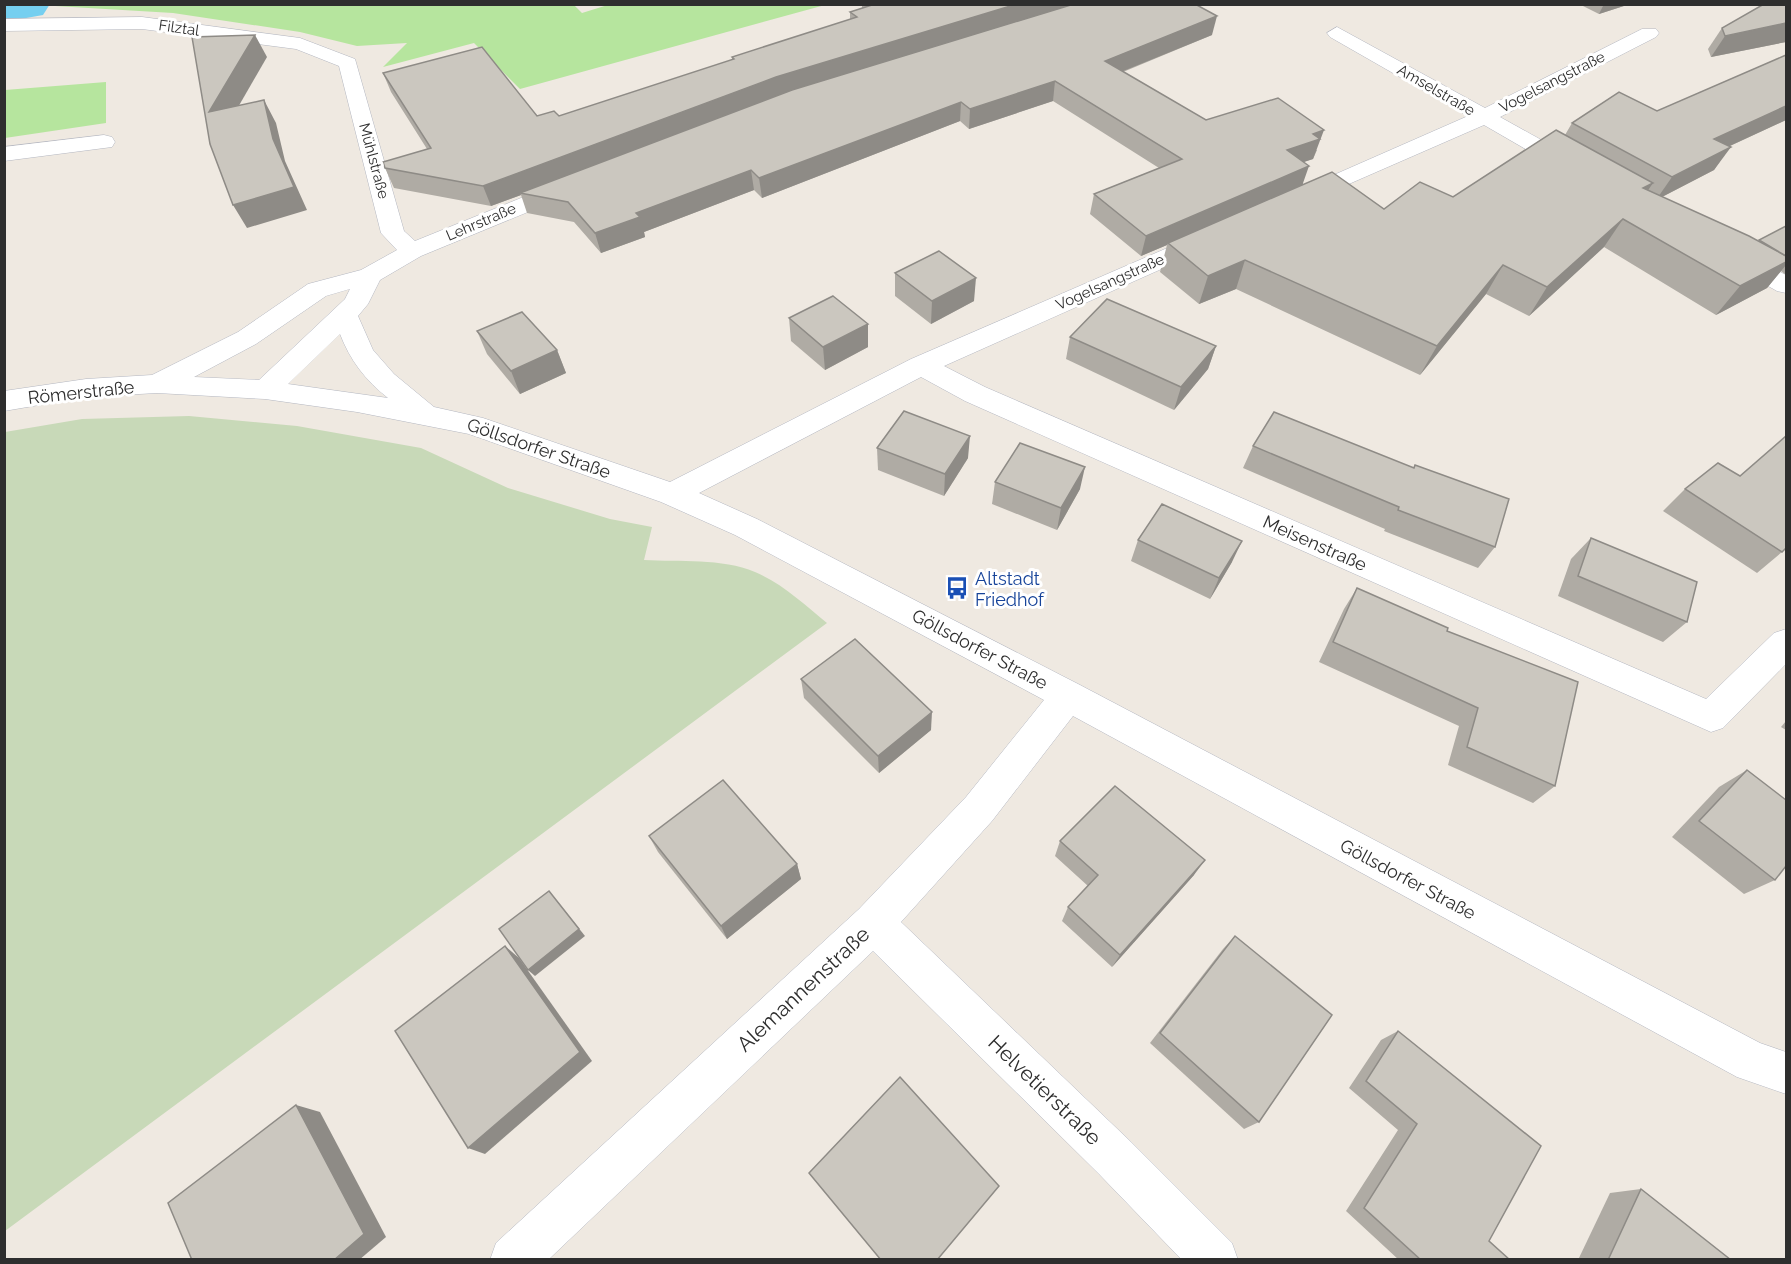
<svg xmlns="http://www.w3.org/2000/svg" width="1791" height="1264" font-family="Raleway,sans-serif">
  <rect width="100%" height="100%" fill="#efe9e1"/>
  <g fill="#b6e59e">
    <polygon points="71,4 573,4 582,13 611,4 825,5 520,89 474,43 383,67 407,43 357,46 300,32 173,13 55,6"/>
    <polygon points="106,82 106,123 5,138 5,90"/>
  </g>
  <path fill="#c8d9b8" d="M189 416 297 426 421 448 508 488 610 519 652 527 644 560C679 562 722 558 755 572 782 583 805 605 827 623L5 1231V432L82 419Z"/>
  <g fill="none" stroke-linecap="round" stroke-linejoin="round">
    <polygon fill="#75cff0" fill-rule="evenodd" points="4,4 50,4 43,15 4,22"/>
    <g stroke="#b4b7c1" stroke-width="1">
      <g id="minor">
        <path d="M142 17 300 38 355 59 404 231 415 241 558 183H574L577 188 574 193 421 256 380 280 368 304 358 316 373 350 394 374 434 407 483 418 670 482 911 359 1195 236 1204 234 1213 236 1216 241 1213 246 944 366 985 387 1706 699 1774 633 1786 629V664L1723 728 1711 732 965 401 921 377 699 493 757 519 1080 685 1760 1043 1786 1052V1094L1737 1077 1073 716 992 821 901 922 1131 1142 1232 1243 1238 1260H1182L1099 1174 873 951 548 1260H490L496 1243 859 909 966 797 1044 700 735 535 661 502 469 434 357 412 265 399 157 393 86 397 4 411V391L86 379 152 375 238 332 308 284 361 270 397 250 381 233 339 66 296 49 142 29 4 31V19ZM350 289 345 299 259 380 194 377 256 344 326 296ZM340 334C350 360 365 380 388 398L288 384Z"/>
        <polygon points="1337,27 1485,108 1642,29 1656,29 1659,33 1656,37 1500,117 1581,162 1584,167 1581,172 1565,172 1484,125 1303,204 1295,202 1291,197 1295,192 1468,116 1330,37 1327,33"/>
        <polygon points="104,135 112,137 115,142 112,147 4,161 4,147"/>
        <polygon points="1736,250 1786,275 1786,293 1777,291 1727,263 1724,258 1727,253"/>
      </g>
    </g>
    <use href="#minor" fill="#fff" fill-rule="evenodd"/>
  </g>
  <g fill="#afaba4">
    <polygon points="862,4 1195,4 1212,35 1123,72 1206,120 1317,150 1313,159 1303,162 1303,185 1384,209 1453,197 1565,135 1572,123 1657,111 1786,55 1786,120 1730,146 1714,170 1662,197 1759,241 1786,226 1786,275 1781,271 1767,288 1716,315 1604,247 1529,316 1486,294 1420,375 1236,289 1199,304 1160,272 1167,245 1141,256 1090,214 1094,194 1159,168 1053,101 969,129 960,121 762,198 754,190 644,232 645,237 601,253 574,222 527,213 521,195 491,206 394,188 385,168 427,149 391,92 383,73 537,116 559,116 732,60 732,57 850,20 850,12 862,8"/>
    <polygon points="1579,4 1630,4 1599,14"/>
    <polygon points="1786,4 1786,42 1711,57 1708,49 1722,28"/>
    <polygon points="895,273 974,301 931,324 895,296"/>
    <polygon points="789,318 868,324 868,347 825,370 791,341"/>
    <polygon points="477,331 557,350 566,373 520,394 487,354"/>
    <polygon points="1070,337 1216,346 1208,369 1174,410 1066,359"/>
    <polygon points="1253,446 1413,468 1415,465 1495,547 1478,568 1384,531 1385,529 1243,468"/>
    <polygon points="877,448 968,458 944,496 878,470"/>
    <polygon points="1740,476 1782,552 1757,573 1663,511 1685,489"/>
    <polygon points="995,482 1080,489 1057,530 992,504"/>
    <polygon points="1591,538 1687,622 1663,642 1558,596 1571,559"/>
    <polygon points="1138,540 1232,562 1210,599 1131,561"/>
    <polygon points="1357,588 1447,631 1555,786 1533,803 1448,765 1459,726 1319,662 1344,609"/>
    <polygon points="801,679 931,730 879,773 804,698"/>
    <polygon points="1786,721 1786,730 1781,727"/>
    <polygon points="1747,770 1775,880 1744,894 1672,837 1719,787"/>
    <polygon points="649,836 797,864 801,879 727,939 658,852"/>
    <polygon points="1060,841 1194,875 1112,967 1062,921 1068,907 1088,886 1055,856"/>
    <polygon points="1235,936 1259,1122 1244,1129 1150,1043 1223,949"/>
    <polygon points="1398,1031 1489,1241 1510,1260 1399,1260 1346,1211 1398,1130 1349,1088 1381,1040"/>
    <polygon points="1641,1189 1731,1260 1578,1260 1610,1193"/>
  </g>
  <g fill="#8e8b86">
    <polygon points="1017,4 1077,4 520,193 521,195 491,206 483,186 776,77"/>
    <polygon points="1604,4 1630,4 1599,14"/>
    <polygon points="1217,16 1212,35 1101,80 1105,61"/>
    <polygon points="1786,23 1786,42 1711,57 1725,36"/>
    <polygon points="255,35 267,57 222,135 209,112"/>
    <polygon points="1055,81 1053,101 969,129 970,109"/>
    <polygon points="264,100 276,123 285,161 307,210 247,228 233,205"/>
    <polygon points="961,102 960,121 762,198 759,178"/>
    <polygon points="1786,106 1786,120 1697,161 1714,139"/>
    <polygon points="1324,130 1313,159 1280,170 1287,150 1313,134"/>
    <polygon points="1731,147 1714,170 1656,200 1672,177"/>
    <polygon points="1309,166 1302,186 1168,243 1167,245 1141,256 1146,236"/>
    <polygon points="751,170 754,190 644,232 645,237 601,253 595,233 636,213"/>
    <polygon points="1653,183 1633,212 1643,188"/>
    <polygon points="1623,219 1604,247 1529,316 1547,287"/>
    <polygon points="1245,260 1236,289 1199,304 1208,276"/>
    <polygon points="1786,262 1786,265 1767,288 1716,315 1740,286"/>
    <polygon points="1503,265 1486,294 1420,375 1437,346"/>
    <polygon points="976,278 974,301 931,324 932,301"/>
    <polygon points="868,324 868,347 825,370 823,347"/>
    <polygon points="1216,346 1208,369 1174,410 1181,387"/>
    <polygon points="557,350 566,373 520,394 511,371"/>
    <polygon points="970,436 968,458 944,496 945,474"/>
    <polygon points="1085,467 1080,489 1057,530 1061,508"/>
    <polygon points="1242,541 1232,562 1210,599 1219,578"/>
    <polygon points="932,712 931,730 879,773 878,756"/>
    <polygon points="1205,860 1194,875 1112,967 1120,955"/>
    <polygon points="797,864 801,879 727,939 721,926"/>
    <polygon points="549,891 585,936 535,976 528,970"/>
    <polygon points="505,946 519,958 592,1061 485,1154 468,1148"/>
    <polygon points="296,1105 320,1112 386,1237 359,1260 334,1260"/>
  </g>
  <g fill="#cbc7bf" stroke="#8e8b86" stroke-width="1.5">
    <polygon points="875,4 1017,4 776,77 483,186 385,168 383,162 431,148 383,73 482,47 537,116 554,111 559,116 734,59 732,57 857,17 850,12"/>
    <polygon points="1074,4 1195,4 1217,16 1105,61 1206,120 1278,98 1324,130 1313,134 1320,139 1287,150 1309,166 1146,236 1094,194 1182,159 1055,81 970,109 961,102 759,178 751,170 636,213 640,217 595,233 568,202 520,193 792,90"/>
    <polygon points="1764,4 1786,4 1786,23 1725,36 1722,28"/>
    <polygon points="255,35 209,112 264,100 273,139 294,187 233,205 210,144 192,37"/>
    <polygon points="1786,55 1786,106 1714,139 1731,147 1672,177 1572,123 1619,92 1657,111"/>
    <polygon points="1556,130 1653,183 1643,188 1749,236 1786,256 1786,262 1740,286 1623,219 1547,287 1503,265 1437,346 1245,260 1208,276 1168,243 1332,172 1384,209 1420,182 1453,197"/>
    <polygon points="1786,226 1786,256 1759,240"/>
    <polygon points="939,251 976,278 932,301 895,273"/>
    <polygon points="833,296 868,324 823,347 789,318"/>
    <polygon points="1107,299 1216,346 1181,387 1070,337"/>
    <polygon points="522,312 557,350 511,371 477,331"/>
    <polygon points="904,411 970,436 945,474 877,448"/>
    <polygon points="1274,412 1414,468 1415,465 1509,499 1495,547 1398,510 1399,507 1253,446"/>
    <polygon points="1786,436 1786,548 1782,552 1685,489 1718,463 1740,476"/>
    <polygon points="1020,443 1085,467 1061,508 995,482"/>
    <polygon points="1162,504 1242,541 1219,578 1138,540"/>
    <polygon points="1591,538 1697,582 1687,622 1578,576"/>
    <polygon points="1357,588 1448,628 1447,631 1578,682 1555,786 1467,747 1478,708 1333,642"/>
    <polygon points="855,639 932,712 878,756 801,679"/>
    <polygon points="1747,770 1786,800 1786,866 1775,880 1699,821"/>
    <polygon points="723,780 797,864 721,926 649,836"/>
    <polygon points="1115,786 1205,860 1120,955 1068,907 1098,875 1060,841"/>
    <polygon points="549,891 579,929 528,970 499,929"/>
    <polygon points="1235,936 1332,1015 1259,1122 1160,1033"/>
    <polygon points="505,946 580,1052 468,1148 395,1031"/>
    <polygon points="1398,1031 1541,1146 1489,1241 1510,1260 1421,1260 1364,1208 1417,1124 1366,1081"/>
    <polygon points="900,1077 999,1186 937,1260 881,1260 809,1173"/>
    <polygon points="296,1105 364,1234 334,1260 192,1260 168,1203"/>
    <polygon points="1641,1189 1731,1260 1608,1260"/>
  </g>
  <defs>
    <g id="bus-bare" transform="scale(1.8)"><path d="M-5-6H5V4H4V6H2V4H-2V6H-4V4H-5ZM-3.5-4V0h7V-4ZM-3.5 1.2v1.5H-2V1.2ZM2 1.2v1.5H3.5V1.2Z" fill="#1a4fb4" stroke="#fff" stroke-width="2.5" paint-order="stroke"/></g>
  </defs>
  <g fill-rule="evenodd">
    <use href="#bus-bare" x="957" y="588"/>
  </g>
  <g text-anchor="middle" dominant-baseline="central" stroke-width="6" stroke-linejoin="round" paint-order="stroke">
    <g font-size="15" fill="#2e2e2e" stroke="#fff">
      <text transform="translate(179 28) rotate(8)">Filztal</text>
      <text transform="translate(1552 82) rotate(-27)">Vogelsangstraße</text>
      <text transform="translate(1436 90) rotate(30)">Amselstraße</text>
      <text transform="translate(374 161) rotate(75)">Mühlstraße</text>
      <text transform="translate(481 222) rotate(-23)">Lehrstraße</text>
      <text transform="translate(1110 282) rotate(-24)">Vogelsangstraße</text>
    </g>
    <g font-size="18" fill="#2e2e2e" stroke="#fff">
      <text transform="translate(81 392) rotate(-6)">Römerstraße</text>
      <text transform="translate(539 448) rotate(19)">Göllsdorfer Straße</text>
      <text transform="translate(1315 543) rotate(24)">Meisenstraße</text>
      <text transform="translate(980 649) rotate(28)">Göllsdorfer Straße</text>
      <text transform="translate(1408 879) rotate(28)">Göllsdorfer Straße</text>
    </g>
    <g font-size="18" fill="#164399" stroke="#fff" text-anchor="start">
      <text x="975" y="578">Altstadt<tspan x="975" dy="21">Friedhof</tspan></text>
    </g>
    <g font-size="21" fill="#2e2e2e" stroke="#fff">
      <text transform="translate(803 989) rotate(-43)">Alemannenstraße</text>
      <text transform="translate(1045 1090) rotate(44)">Helvetierstraße</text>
    </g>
  </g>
  <rect width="1791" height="1264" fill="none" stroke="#2e2e2e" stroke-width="12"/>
</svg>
